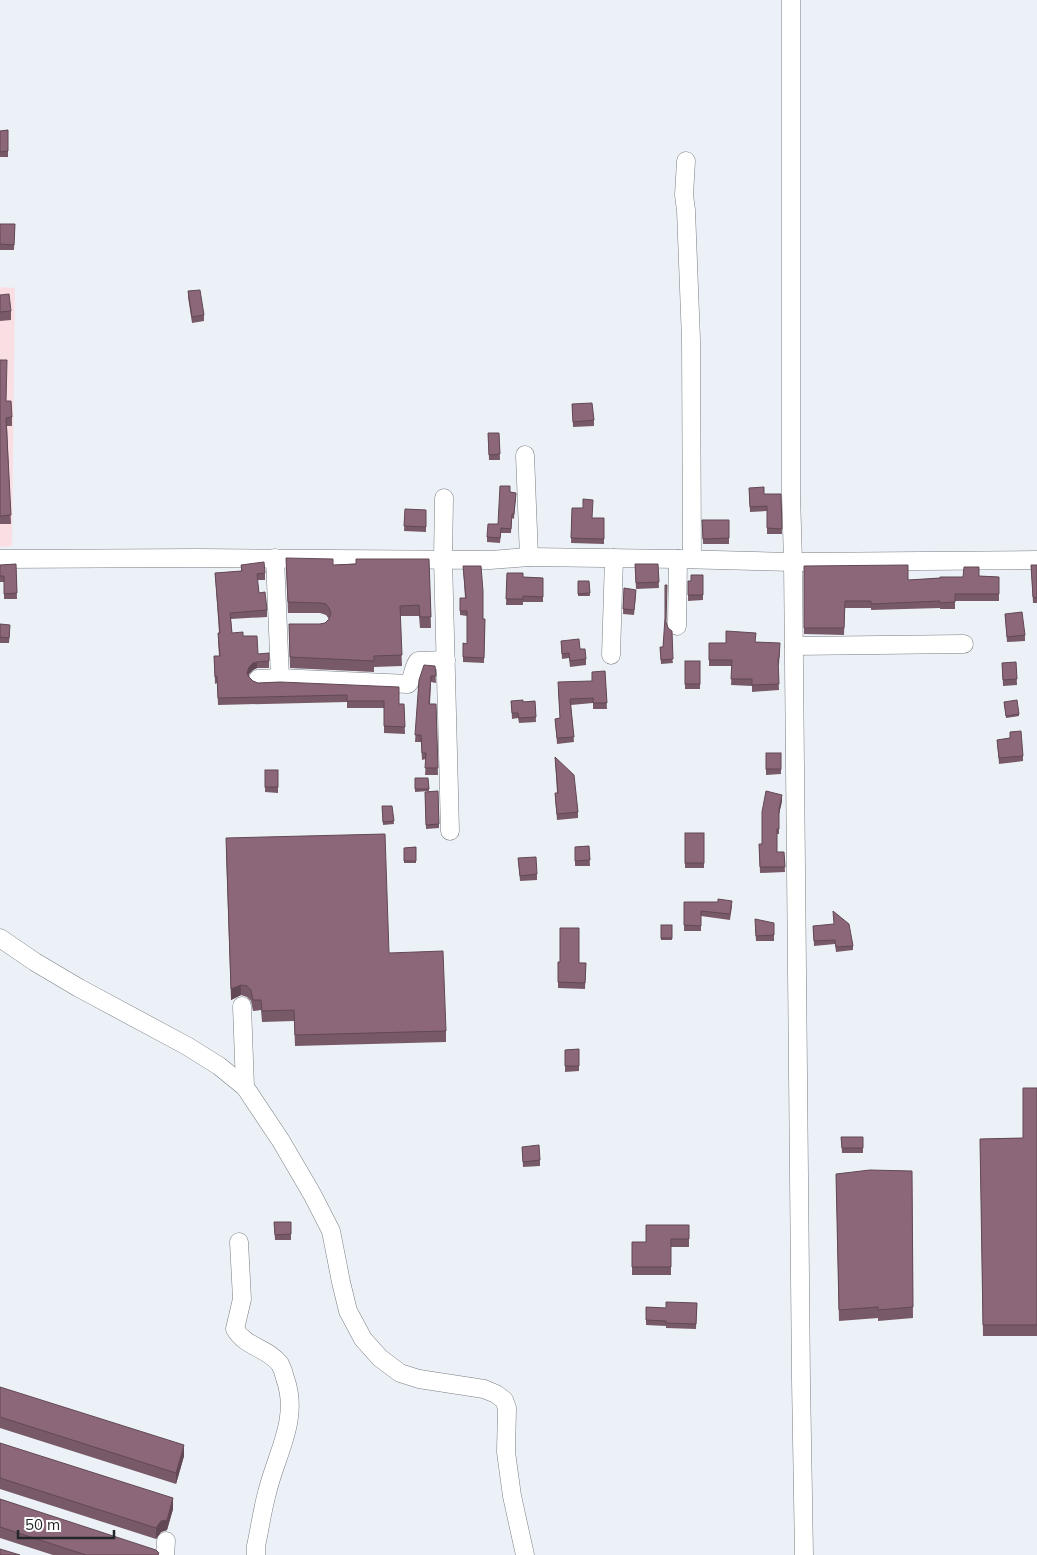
<svg xmlns="http://www.w3.org/2000/svg" width="1037" height="1555" font-family="Mulish,sans-serif">
  <rect width="100%" height="100%" fill="#ebf1f7"/>
  <polygon fill="#f9dfe4" points="0,287 15,288 12,546 0,547"/>
  <g fill="none" stroke-linecap="round" stroke-linejoin="round">
    <g stroke="#797e83" stroke-width="19">
      <g id="minor">
        <polyline points="791,0 791,494 793,562 801,1380 804,1555"/>
        <polyline points="686,161 684,195 686,210 691,340 692,559"/>
        <polyline points="525,455 529,557"/>
        <polyline points="444,498 443,559 450,831"/>
        <polyline points="275,558 280,678"/>
        <polyline points="0,559 199,558 490,560 529,557 678,559 793,562 1037,560"/>
        <polyline points="677,626 678,559"/>
        <polyline points="794,646 964,644"/>
        <polyline points="611,655 614,558"/>
        <path d="M258 679 280 678 408 684C414 678 412 668 418 661L446 660"/>
        <polyline points="0,938 35,962 79,988 187,1046 219,1066 245,1087 281,1141 312,1194 331,1231 341,1282 348,1311 363,1339 380,1358 400,1373 419,1379 484,1389 496,1394 504,1400 507,1408 506,1452 512,1496 525,1555"/>
        <polyline points="242,1006 245,1087"/>
        <path d="M239 1242 242 1299 235 1329C245 1347 268 1348 280 1364 282 1368 284 1373 285 1378 300 1419 276 1454 267 1493 262 1511 260 1528 256 1546V1555"/>
        <polyline points="165,1555 166,1541"/>
      </g>
    </g>
    <use href="#minor" stroke="#fff" stroke-width="18"/>
  </g>
  <g fill="#785968">
    <polygon points="8,130 8,157 0,157 0,131"/>
    <polygon points="0,224 15,224 14,250 0,250"/>
    <polygon points="188,291 204,315 204,321 192,323 188,297"/>
    <polygon points="0,295 11,311 11,320 0,321"/>
    <polygon points="0,360 6,401 12,417 12,426 7,426 11,524 0,524"/>
    <polygon points="572,404 594,420 594,426 573,427"/>
    <polygon points="488,433 499,433 500,460 489,460"/>
    <polygon points="749,488 764,494 781,494 782,534 767,534 767,511 750,512"/>
    <polygon points="510,492 516,493 514,519 512,518 511,533 501,533 500,543 487,542 487,537 498,524"/>
    <polygon points="572,508 593,518 604,518 604,544 571,543"/>
    <polygon points="405,509 426,510 426,532 404,531"/>
    <polygon points="702,520 729,520 729,544 703,544"/>
    <polygon points="286,558 333,565 429,559 431,628 420,628 419,616 400,616 402,666 374,667 374,672 290,668 289,624 320,624 325,623 329,619 326,615 320,613 288,613"/>
    <polygon points="16,564 17,599 4,599 4,582 0,582 0,565"/>
    <polygon points="635,564 658,564 659,588 636,589"/>
    <polygon points="241,565 265,573 265,580 257,580 259,593 267,610 267,617 231,619 232,633 243,636 258,654 269,653 269,668 257,668 253,670 249,674 249,677 253,681 258,683 280,682 399,704 404,704 405,734 384,733 384,708 347,708 347,702 218,705 217,683 215,684 214,656 219,656 218,640 218,633 219,633 215,573 241,571"/>
    <polygon points="1031,565 1037,565 1037,603 1033,603"/>
    <polygon points="463,566 483,619 485,619 484,663 463,662 463,643 467,644 467,616 460,615 460,598 465,598"/>
    <polygon points="804,566 908,580 979,576 999,577 999,601 955,601 955,609 940,609 940,608 871,610 871,608 845,608 844,635 804,634"/>
    <polygon points="507,573 523,577 543,578 543,602 523,602 523,605 506,605"/>
    <polygon points="703,575 703,600 688,601 688,581 691,581"/>
    <polygon points="578,581 589,581 590,596 578,596"/>
    <polygon points="624,588 636,595 634,615 623,614"/>
    <polygon points="1005,614 1025,635 1025,641 1007,642"/>
    <polygon points="666,622 673,663 661,664 660,647 663,647"/>
    <polygon points="0,624 10,631 9,643 0,643"/>
    <polygon points="561,641 580,649 586,659 586,665 570,667 569,658 562,659"/>
    <polygon points="756,642 780,649 779,665 778,665 779,690 752,692 752,686 731,685 732,666 709,666 709,643 726,643"/>
    <rect x="685" y="661" width="15" height="28"/>
    <polygon points="1016,662 1017,685 1003,686 1002,663"/>
    <polygon points="435,666 436,683 431,682 430,704 436,704 438,775 425,775 426,759 422,760 421,742 415,742 419,680"/>
    <polygon points="605,671 607,709 593,709 593,703 571,705 574,742 557,744 555,719 560,718 558,688 592,681"/>
    <polygon points="511,701 523,702 535,701 536,722 519,723 518,718 512,719"/>
    <polygon points="1004,702 1019,714 1019,716 1006,718"/>
    <polygon points="1010,738 1023,756 1023,761 999,764 997,740"/>
    <polygon points="766,753 781,753 781,774 766,775"/>
    <polygon points="555,757 578,812 578,818 557,820 555,798 555,793 557,793"/>
    <polygon points="265,770 278,770 278,793 265,792"/>
    <polygon points="415,778 428,778 429,791 415,792"/>
    <polygon points="438,791 439,828 426,829 425,792"/>
    <polygon points="782,801 779,814 779,834 777,834 777,852 784,852 785,872 760,873 759,844 762,844"/>
    <polygon points="382,806 392,806 394,824 383,825"/>
    <rect x="685" y="833" width="19" height="35"/>
    <polygon points="589,846 590,866 575,866 575,847"/>
    <polygon points="416,847 416,863 404,863 404,848"/>
    <polygon points="226,849 389,953 446,1031 446,1042 295,1046 294,1021 262,1022 261,1010 253,1011 251,1001 247,997 241,995 231,1000"/>
    <polygon points="518,858 537,874 537,880 520,881"/>
    <polygon points="684,902 732,906 730,920 701,916 701,931 684,931"/>
    <polygon points="774,923 774,941 756,941 755,925"/>
    <rect x="661" y="925" width="11" height="15"/>
    <polygon points="813,926 853,946 853,950 836,952 835,944 814,946"/>
    <polygon points="558,962 586,963 585,989 558,988"/>
    <polygon points="579,1049 579,1071 565,1072 565,1050"/>
    <polygon points="1037,1088 1037,1336 983,1336 980,1139 1023,1138"/>
    <polygon points="841,1137 863,1137 863,1153 842,1153"/>
    <polygon points="522,1147 540,1160 540,1166 523,1167"/>
    <polygon points="912,1171 913,1318 878,1321 878,1318 839,1321 836,1174"/>
    <polygon points="274,1222 291,1222 291,1240 275,1240"/>
    <polygon points="689,1225 689,1247 671,1247 671,1275 632,1275 632,1242 646,1242"/>
    <polygon points="697,1303 696,1329 666,1328 666,1326 646,1325 646,1307 666,1308"/>
    <polygon points="0,1387 184,1456 176,1484 0,1428"/>
    <polygon points="0,1443 173,1509 167,1530 161,1532 156,1539 0,1489"/>
    <polygon points="0,1499 159,1555 53,1555 0,1538"/>
  </g>
  <g fill="#624855">
    <polygon points="257,662 257,668 253,670 249,674 247,680 247,673 249,667 253,663"/>
    <polygon points="782,795 782,801 779,814 779,809"/>
    <polygon points="241,985 241,995 231,1000 231,989"/>
    <polygon points="184,1445 184,1456 176,1484 176,1473"/>
    <polygon points="173,1498 173,1509 167,1530 161,1532 156,1539 156,1528"/>
  </g>
  <g fill="#8c6779" stroke="#624855">
    <polygon points="8,130 8,151 0,152 0,131"/>
    <polygon points="0,224 15,224 14,245 0,244"/>
    <polygon points="200,290 204,315 192,317 188,291"/>
    <polygon points="9,294 11,311 0,312 0,295"/>
    <polygon points="0,360 7,360 6,401 11,401 12,417 6,418 11,515 0,516"/>
    <polygon points="592,403 594,420 573,422 572,404"/>
    <polygon points="488,433 499,433 500,454 489,455"/>
    <polygon points="500,486 510,486 510,492 516,493 514,514 512,514 511,529 501,528 500,538 487,537 488,524 498,524"/>
    <polygon points="764,487 764,494 781,494 782,529 767,528 767,506 750,507 749,488"/>
    <polygon points="583,499 593,500 592,518 604,518 604,539 571,538 572,508 583,508"/>
    <polygon points="405,509 426,510 426,527 404,526"/>
    <polygon points="702,520 729,520 729,538 703,539"/>
    <polygon points="286,558 333,559 333,565 356,564 356,559 429,559 431,617 420,617 419,605 400,606 402,655 374,656 374,661 290,657 289,624 320,624 325,623 329,619 331,613 329,608 326,604 320,603 288,602"/>
    <polygon points="264,562 265,573 257,574 259,593 265,592 267,610 230,613 232,633 243,632 243,636 257,636 258,654 269,653 269,661 257,662 253,663 249,667 247,673 249,677 253,681 258,683 280,682 399,687 399,704 404,704 405,727 384,726 384,701 347,701 347,695 218,698 217,676 215,677 214,656 220,656 218,633 220,633 215,573 242,571 241,565"/>
    <polygon points="16,564 17,593 4,594 4,576 0,576 0,565"/>
    <polygon points="635,564 658,564 659,582 636,583"/>
    <polygon points="908,565 908,580 940,578 940,577 963,577 964,567 979,567 979,576 999,577 999,594 955,594 955,602 940,603 940,601 871,604 871,601 845,601 844,628 804,628 804,566"/>
    <polygon points="1031,565 1037,565 1037,598 1033,597"/>
    <polygon points="463,566 481,566 483,591 483,619 485,619 484,658 463,657 463,643 467,644 467,611 460,611 460,598 466,598"/>
    <polygon points="507,573 523,573 523,577 543,578 543,597 523,596 523,599 506,599"/>
    <polygon points="691,575 703,575 703,595 688,595 688,581 691,581"/>
    <polygon points="578,581 589,581 590,593 578,594"/>
    <polygon points="665,585 667,585 666,622 668,628 672,631 673,659 661,660 660,647 663,647 665,618"/>
    <polygon points="624,588 636,590 634,610 623,609"/>
    <polygon points="1022,612 1025,635 1007,637 1005,614"/>
    <polygon points="0,624 10,625 9,638 0,637"/>
    <polygon points="726,631 756,633 755,642 780,643 779,658 778,658 779,684 752,685 752,679 731,679 732,660 709,660 709,643 726,643"/>
    <polygon points="579,639 580,649 585,649 586,659 570,661 569,653 562,654 561,641"/>
    <rect x="685" y="661" width="15" height="23"/>
    <polygon points="1016,662 1017,679 1003,680 1002,663"/>
    <polygon points="424,665 435,666 436,676 431,676 429,704 436,704 438,768 425,768 426,753 422,753 421,735 415,735 419,680"/>
    <polygon points="605,671 607,703 593,703 593,698 570,699 574,737 557,738 555,719 560,718 558,682 592,681 592,672"/>
    <polygon points="523,700 523,702 535,701 536,717 519,718 518,713 512,713 511,701"/>
    <polygon points="1017,700 1019,714 1006,716 1004,702"/>
    <polygon points="1021,731 1023,756 999,758 997,740 1010,738 1010,732"/>
    <rect x="766" y="753" width="15" height="16"/>
    <polygon points="555,757 574,775 578,812 557,814 555,793 558,793"/>
    <rect x="265" y="770" width="13" height="17"/>
    <polygon points="415,778 428,778 429,789 415,789"/>
    <polygon points="438,791 439,824 426,825 425,792"/>
    <polygon points="766,791 782,795 779,809 779,829 777,829 777,852 784,852 785,867 760,867 759,844 762,844 762,812"/>
    <polygon points="382,806 392,806 394,821 383,822"/>
    <rect x="685" y="833" width="19" height="30"/>
    <polygon points="385,834 389,953 443,951 446,1031 295,1035 294,1010 262,1011 261,1000 253,1000 251,990 247,986 241,985 231,989 226,838"/>
    <polygon points="589,846 590,860 575,861 575,847"/>
    <polygon points="416,847 416,861 404,861 404,848"/>
    <polygon points="536,857 537,874 520,876 518,858"/>
    <polygon points="718,899 732,901 730,914 701,911 701,926 684,925 684,902 718,902"/>
    <polygon points="833,911 849,924 853,946 836,947 835,940 814,941 813,926 834,924"/>
    <polygon points="755,919 774,923 774,935 756,936"/>
    <rect x="661" y="925" width="11" height="13"/>
    <polygon points="560,928 579,928 579,963 586,963 585,983 558,982 558,962 560,962"/>
    <polygon points="579,1049 579,1066 565,1066 565,1050"/>
    <polygon points="1023,1088 1037,1088 1037,1325 983,1325 980,1139 1023,1138"/>
    <polygon points="841,1137 863,1137 863,1148 842,1148"/>
    <polygon points="539,1145 540,1160 523,1162 522,1147"/>
    <polygon points="870,1170 912,1171 913,1307 878,1310 878,1307 839,1310 836,1174"/>
    <polygon points="274,1222 291,1222 291,1234 275,1235"/>
    <polygon points="646,1225 689,1225 689,1239 671,1239 671,1267 632,1267 632,1242 646,1242"/>
    <polygon points="666,1302 697,1303 696,1324 666,1323 666,1321 646,1320 646,1307 666,1308"/>
    <polygon points="0,1387 184,1445 176,1473 0,1417"/>
    <polygon points="0,1443 173,1498 167,1520 161,1521 156,1528 0,1478"/>
    <polygon points="0,1499 156,1550 159,1553 158,1555 86,1555 0,1527"/>
    <polygon points="0,1549 20,1555 0,1555"/>
  </g>
  <path d="M18 1530v8h96v-8" fill="none" stroke="#242729" stroke-width="2.5"/>
  <text x="25" y="1530" font-size="15" fill="#242729" stroke="#ffffff" stroke-width="4" paint-order="stroke">50 m</text>
</svg>
